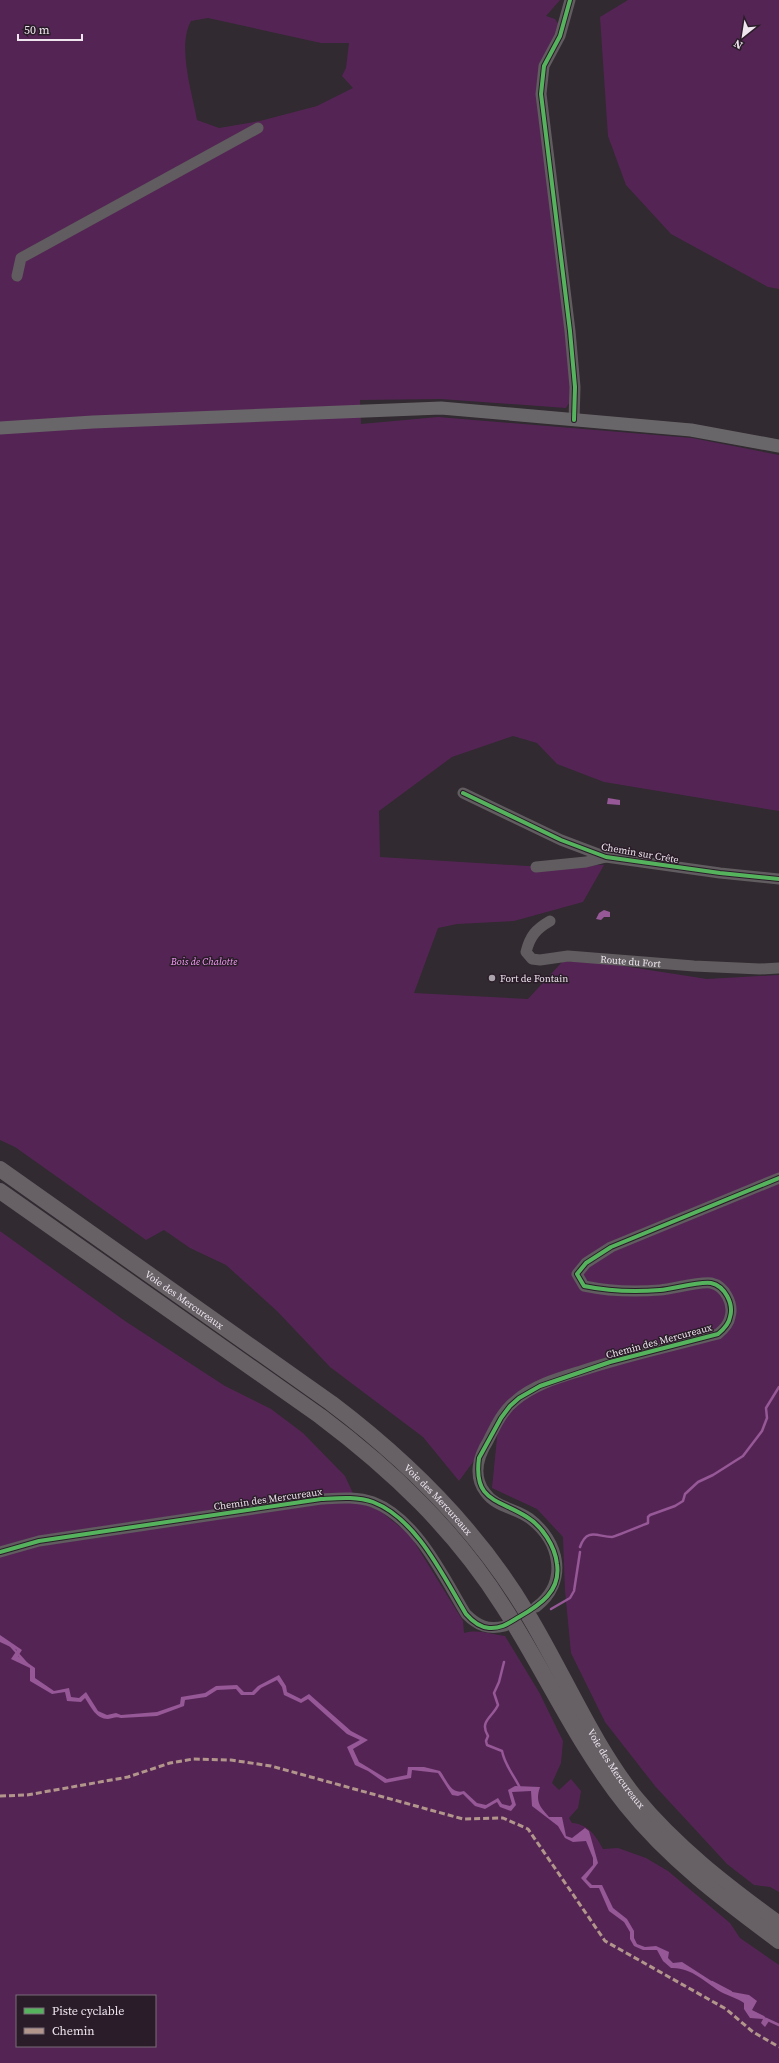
<svg xmlns="http://www.w3.org/2000/svg" width="779" height="2063" font-family="'Source Serif 4',serif">
  <rect width="100%" height="100%" fill="#312a30"/>
  <g fill="#542554" fill-rule="evenodd">
    <path d="M0 0H560L546 16 555 19 559 25 556 35 540 65 567 329 571 400 566 408 441 399 360 400 361 424 438 417 692 438 779 455V811L604 782 557 764 537 743 513 736 452 757 379 811 380 857 527 866 604 865 583 902 514 921 457 924 438 928 414 993 528 999 563 961 604 963 707 979 779 975V1892L770 1887 754 1885 727 1864 655 1786 605 1722 571 1653 565 1590 563 1537 537 1509 492 1488 498 1428 459 1481 423 1437 330 1367 277 1311 226 1265 190 1248 164 1230 146 1240 15 1147 0 1140ZM208 18 321 43H349L346 68 342 76 353 88 317 106 260 121 219 128 197 120C192 92 177 46 191 21Z"/>
    <polygon points="628,0 779,0 779,289 768,287 671,234 626,185 608,136 600,17"/>
    <path d="M0 1231 125 1321 225 1386 271 1409 303 1433 345 1476 357 1502 379 1510 410 1535 463 1621 464 1633C478 1629 491 1634 505 1636L539 1692 563 1741 561 1763 552 1783 559 1790 571 1779 581 1791 578 1808 569 1818 572 1823C588 1824 596 1836 603 1849L618 1848 646 1858 668 1871 730 1923 740 1938 779 1965V2063H0ZM17 1996H155V2046H17Z"/>
  </g>
  <g fill="#965897">
    <polygon points="608,798 620,800 620,805 607,804"/>
    <polygon points="604,910 610,912 610,917 604,917 601,920 596,919 599,913"/>
    <path d="M0 1635 22 1650 18 1656 35 1668V1678L54 1691 69 1688 71 1697 79 1698 86 1692 98 1711 107 1715 116 1713 121 1715 157 1712 180 1704 181 1697 205 1693 216 1686 237 1685 244 1692H252L258 1686 279 1675 286 1686 287 1692 301 1699 309 1694 351 1731 368 1740 353 1749 359 1762 387 1779 407 1775 408 1767H424L440 1771C447 1780 451 1795 464 1791L477 1803 486 1805 498 1798 502 1804 510 1806 512 1804 508 1790 515 1786 540 1787C535 1802 540 1807 549 1817H562L566 1836 572 1838 585 1828 589 1831 598 1863 586 1879 592 1885H602L613 1908 627 1919 634 1931V1938L637 1944 645 1947 656 1946 669 1952 668 1958 673 1963 682 1962 727 1991 749 1995 757 2001 752 2010 764 2016 769 2021 765 2027 761 2023 763 2019 750 2018 744 2009V2003C737 1998 729 1996 721 1992 705 1982 691 1967 671 1968L663 1961 657 1950H643L634 1946 630 1939V1932L624 1922 609 1911 599 1888H590L581 1878 593 1865V1858L586 1841 573 1842 565 1838 558 1826 532 1806 531 1791 512 1792 516 1805 511 1811 500 1807 497 1802 485 1809 475 1806 463 1794 458 1796 452 1795 438 1773 412 1770 411 1778 385 1783 368 1771 355 1765 347 1747 360 1740 347 1734 308 1699 301 1703 284 1695 282 1687 277 1680 261 1688 254 1695H241L236 1689 217 1690 206 1697 185 1700 184 1706 157 1716 121 1718C116 1716 113 1718 108 1719 96 1719 91 1707 85 1698L81 1702 67 1701 65 1692 52 1694 30 1681V1668L11 1659 17 1650 0 1642Z"/>
  </g>
  <g fill="none" stroke-linecap="round" stroke-linejoin="round">
    <g stroke="#965897" stroke-width="2.5">
      <path d="M580 1547C587 1527 598 1537 612 1537 614 1537 643 1525 648 1523V1517L650 1515 675 1506 683 1501 685 1494 698 1482 713 1475 743 1456 762 1431 767 1418 766 1408 779 1387"/>
      <polyline points="551,1609 570,1598 574,1591 580,1552"/>
      <polyline points="10,1645 27,1664"/>
      <path d="M504 1662 499 1682 494 1693 498 1705C492 1718 479 1721 488 1736L486 1741 487 1745 502 1751C505 1766 514 1775 520 1788"/>
      <polyline points="712,1982 731,1992"/>
      <polyline points="766,2019 779,2025"/>
    </g>
    <g stroke="#605c5f" stroke-width="11">
      <polyline points="570,0 560,36 544,66 541,94 570,331 575,387 574,420"/>
      <polyline points="17,276 21,258 258,128"/>
      <polyline points="463,793 561,840 606,857 720,873 779,879"/>
      <polyline points="536,867 586,862 606,857"/>
      <path id="s1" d="M550 921C536 929 530 936 526 952L532 959 540 960 568 956 694 966 760 969 779 968"/>
      <path d="M0 1552 39 1541 321 1499C338 1498 357 1496 373 1502 417 1519 443 1576 466 1614 478 1626 488 1630 505 1626"/>
      <path d="M536 1607C569 1582 560 1541 529 1518 515 1508 495 1507 485 1492 473 1476 478 1457 488 1441 495 1427 502 1411 515 1401 533 1385 558 1378 581 1371 626 1356 672 1346 718 1334 724 1329 729 1324 730 1317 734 1304 725 1286 711 1283 700 1281 673 1289 660 1290 636 1292 608 1291 584 1286L577 1274 586 1263 611 1247 779 1178"/>
    </g>
    <polyline stroke="#696669" stroke-width="13" points="0,428 93,422 441,408 691,430 779,446"/>
    <g stroke="#676166" stroke-width="16">
      <path id="s2" d="M0 1169 331 1403C409 1462 477 1529 527 1613 564 1674 591 1741 635 1797 676 1847 727 1886 779 1924"/>
      <path d="M0 1191 320 1416C392 1470 455 1530 503 1606 545 1671 577 1744 626 1805 669 1859 724 1900 779 1941"/>
    </g>
    <polyline stroke="#b2968c" stroke-width="3" stroke-dasharray="6 3" stroke-linecap="butt" points="0,1796 27,1795 128,1777 170,1763 193,1759 231,1760 271,1766 463,1819 503,1818 528,1829 605,1941 726,2009 753,2032 779,2047"/>
    <g stroke="#2a1d29" stroke-width="6">
      <g id="cycleway">
        <polyline points="570,0 560,36 544,66 541,94 570,331 575,387 574,420"/>
        <polyline points="463,793 561,840 606,857 720,873 779,879"/>
        <path d="M0 1552 39 1541 321 1499C338 1498 357 1496 373 1502 417 1519 443 1576 466 1614 472 1621 479 1627 489 1628 501 1629 509 1623 519 1617 540 1605 561 1591 557 1564 555 1546 542 1526 527 1517 499 1499 473 1502 479 1458L501 1418 510 1406 519 1398 540 1386 610 1362 718 1334C724 1329 729 1324 730 1317 734 1304 725 1286 711 1283 700 1281 673 1289 660 1290 636 1292 608 1291 584 1286L577 1274 586 1263 611 1247 779 1178"/>
      </g>
    </g>
    <use href="#cycleway" stroke="#56b35d" stroke-width="4"/>
  </g>
  <circle fill="#aca4ac" stroke="#2a1d29" stroke-width="1.5" cx="492" cy="978" r="4"/>
  <g text-anchor="middle" dominant-baseline="central" stroke-width="3" stroke-linejoin="round" paint-order="stroke">
    <g font-size="10" fill="#eee5ee" stroke="#2a1d29">
      <text transform="translate(640 853) rotate(10)">Chemin sur Crête</text>
      <text stroke="none"><textPath href="#s1" startOffset="149">Route du Fort</textPath></text>
      <text stroke="none"><textPath href="#s2" startOffset="226">Voie des Mercureaux</textPath></text>
      <text transform="translate(659 1341) rotate(-15)">Chemin des Mercureaux</text>
      <text transform="translate(268 1499) rotate(-8)">Chemin des Mercureaux</text>
      <text stroke="none"><textPath href="#s2" startOffset="550">Voie des Mercureaux</textPath></text>
      <text stroke="none"><textPath href="#s2" startOffset="874">Voie des Mercureaux</textPath></text>
    </g>
    <g font-size="10" font-style="italic" fill="#f99dfa" stroke="#2a1d29">
      <text x="204" y="961">Bois de Chalotte</text>
    </g>
    <g font-size="10" fill="#eee5ee" stroke="#2a1d29" text-anchor="start">
      <text x="500" y="978">Fort de Fontain</text>
    </g>
  </g>
  <rect x="16" y="1995" width="140" height="52" fill="#2a1d29" stroke="#786d78"/>
  <rect x="24" y="2008" width="20" height="6" fill="#56b35d" stroke="#786d78"/>
  <text x="52" y="2015" font-size="12" fill="#eee5ee">Piste cyclable</text>
  <rect x="24" y="2028" width="20" height="6" fill="#b2968c" stroke="#786d78"/>
  <text x="52" y="2035" font-size="12" fill="#eee5ee">Chemin</text>
  <g transform="translate(743 36) rotate(210)" stroke="#2a1d29" stroke-width="3" paint-order="stroke">
  <path d="M0-3L7 15L0 10L-7 15Z" fill="#eee5ee"/>
  <text y="-6" font-size="11" font-weight="bold" text-anchor="middle" fill="#eee5ee">N</text>
  </g>
  <path d="M18 34v6h64v-6" fill="none" stroke="#eee5ee" stroke-width="2"/>
  <text x="24" y="34" font-size="12" fill="#eee5ee" stroke="#2a1d29" stroke-width="3" paint-order="stroke">50 m</text>
</svg>
